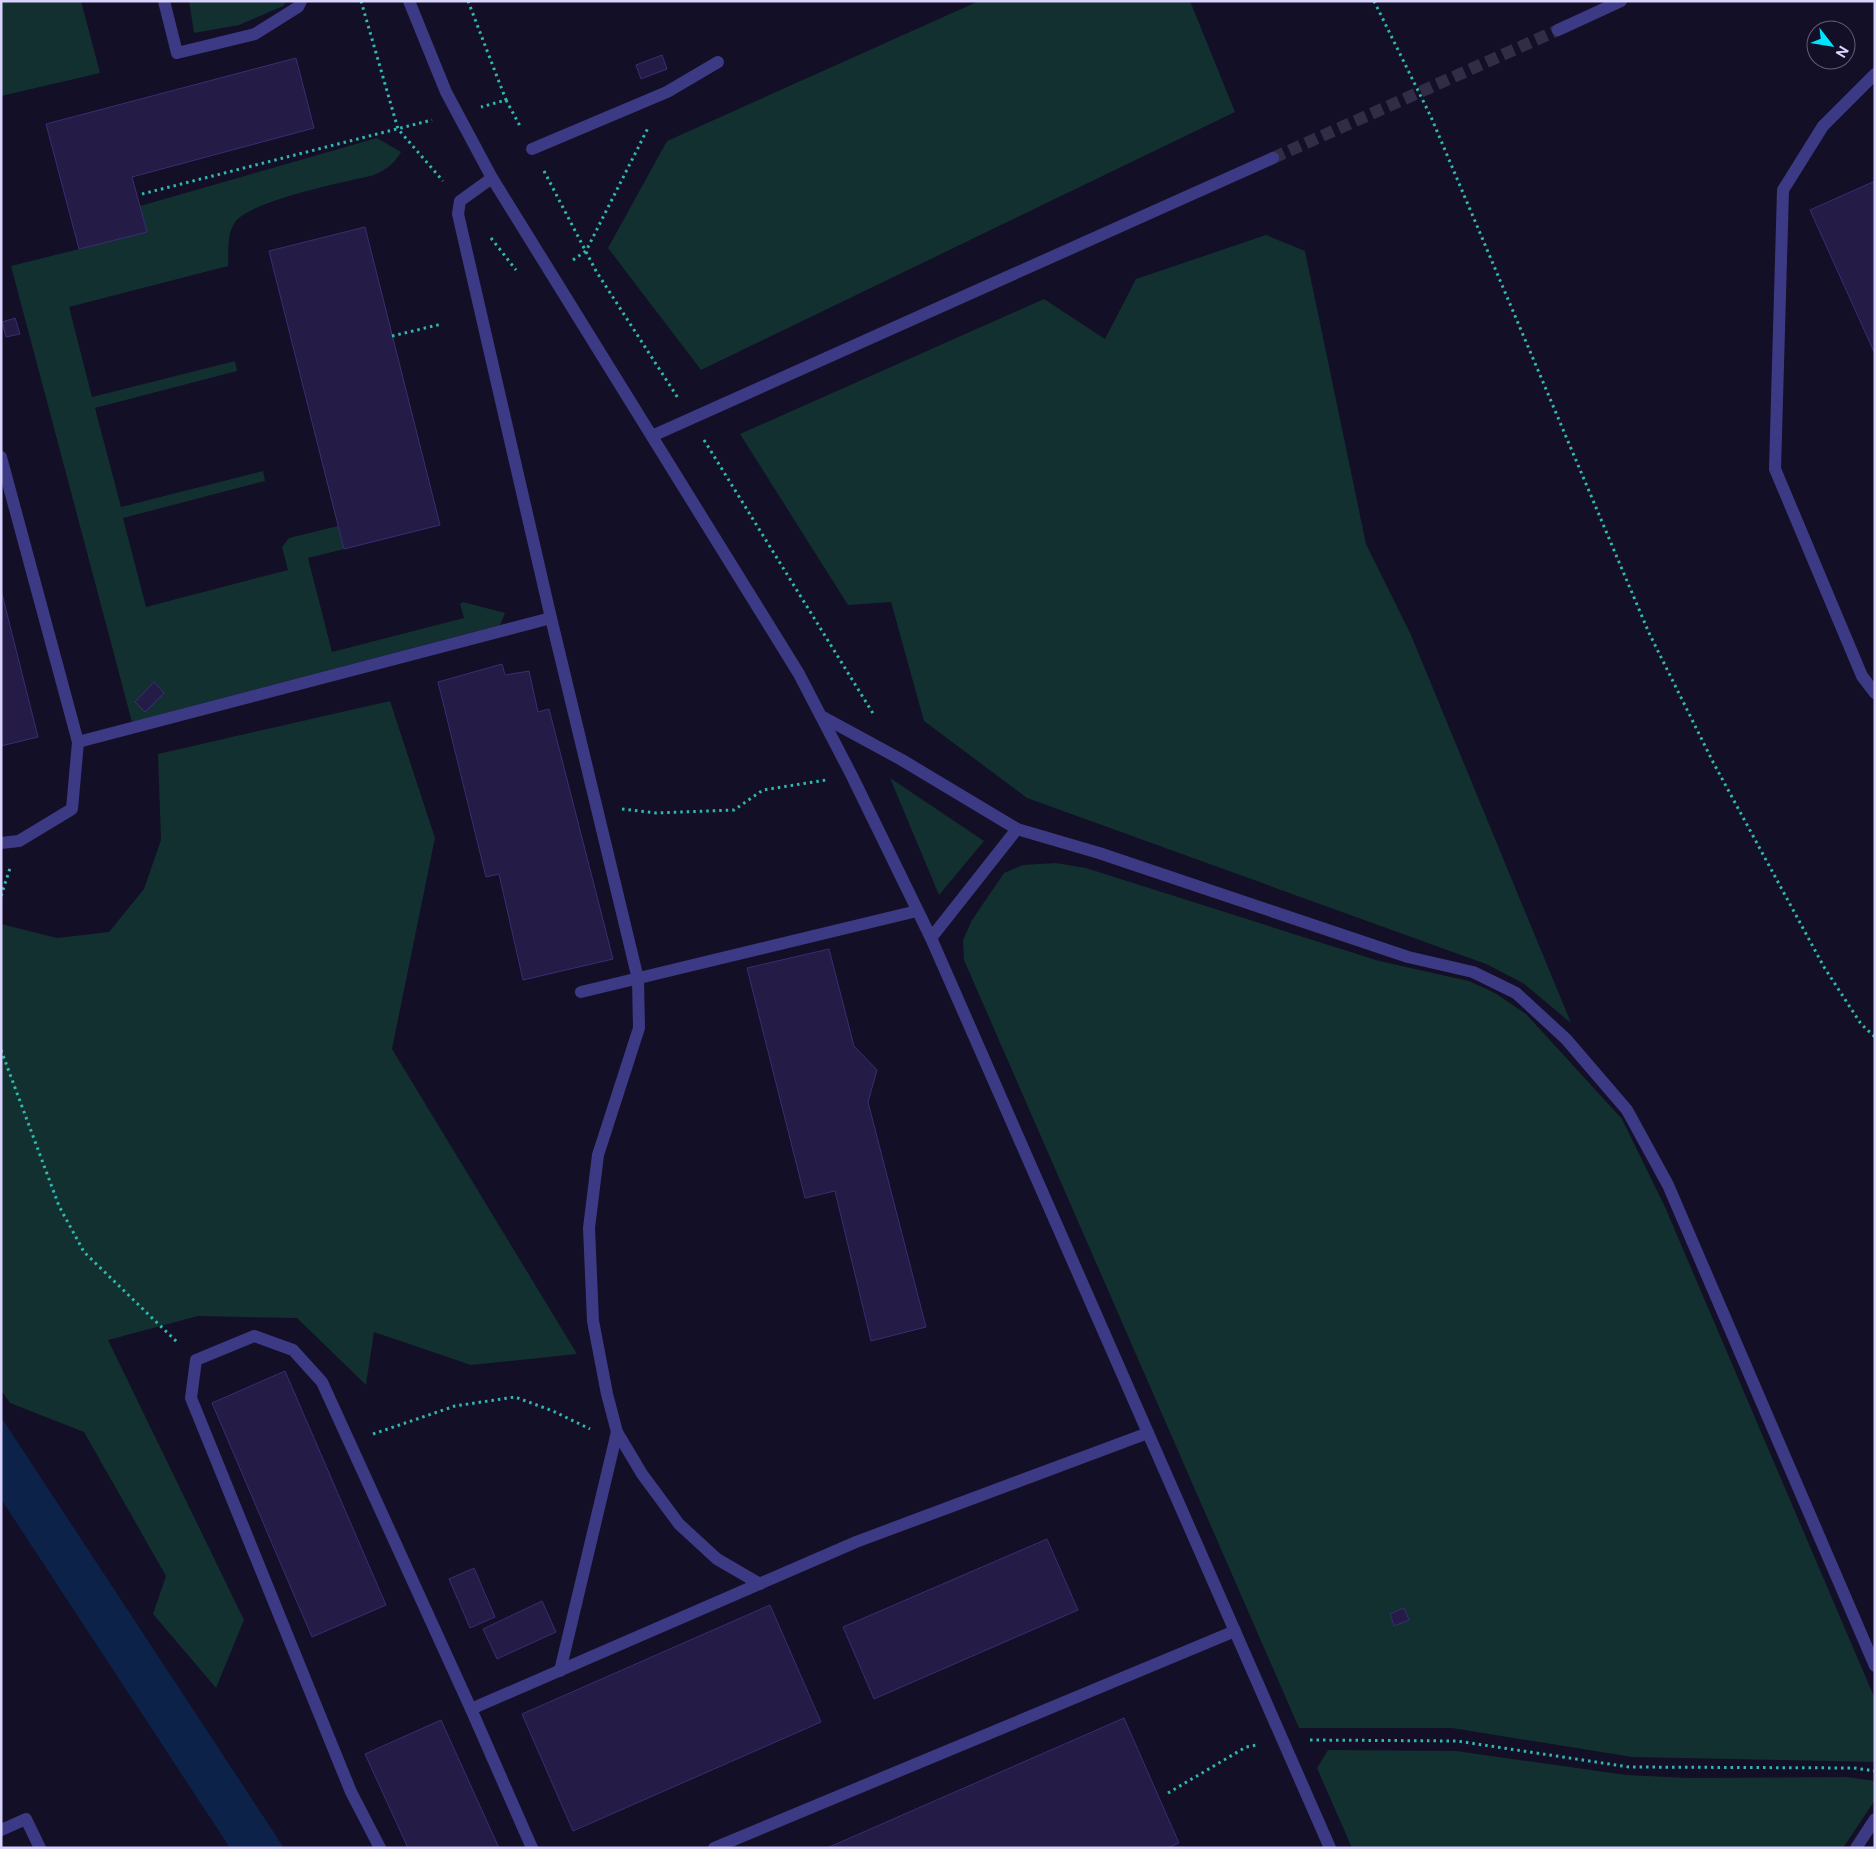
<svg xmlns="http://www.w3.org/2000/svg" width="1876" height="1849" font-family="'Public Sans',sans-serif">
  <rect width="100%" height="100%" fill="#130f26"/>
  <g fill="#12302f">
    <polygon points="1,1 81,1 100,73 1,96"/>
    <polygon points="189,1 287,1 283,6 239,25 194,33"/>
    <polygon points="979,1 1190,1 1235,112 701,370 608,248 667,141"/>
    <path d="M377 138 401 152C394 164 387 169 374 175 345 182 253 200 236 221 226 233 229 252 228 266L69 307 92 397 235 361 237 371 95 408 121 507 263 471 265 481 123 518 146 607 288 570 282 547 289 538 338 526 344 549 308 558 332 652 464 618 460 604 463 602 505 613 500 625 132 722 11 266 147 232 140 206Z"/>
    <polygon points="1266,235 1305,251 1366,544 1411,635 1571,1023 1523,983 1486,964 1027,798 924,721 891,602 848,605 740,434 1044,299 1105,339 1136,279"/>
    <polygon points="390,701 435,838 392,1049 577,1354 471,1365 374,1332 366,1385 297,1318 198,1316 108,1340 244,1620 216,1688 153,1614 166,1576 84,1432 10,1403 1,1390 1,924 57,938 109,932 144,889 161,840 158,754"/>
    <polygon points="890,778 984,841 939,895"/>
    <polygon points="1056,863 1086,868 1379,961 1469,981 1495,993 1526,1014 1622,1119 1665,1207 1875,1699 1875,1762 1632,1757 1452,1728 1299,1728 964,960 963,940 972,920 1004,873 1023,865"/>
    <polygon points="1328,1750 1456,1751 1626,1775 1689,1778 1847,1777 1875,1781 1875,1800 1843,1848 1352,1848 1317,1768"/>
  </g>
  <polygon fill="#0c2248" points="1,1417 284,1848 230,1848 1,1499"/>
  <g fill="#241b47" stroke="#3b2d73">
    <polygon points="662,55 667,69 641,79 636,65"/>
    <polygon points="296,58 314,128 132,177 147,232 79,249 46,124"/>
    <polygon points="1875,181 1875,354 1810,210"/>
    <polygon points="365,227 440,525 344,549 269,251"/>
    <polygon points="15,318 20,334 6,337 2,322"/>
    <polygon points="1,590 38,737 1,746"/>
    <polygon points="502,664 505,675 529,671 538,712 549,709 613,959 523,980 499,874 486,877 438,682"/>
    <polygon points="154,682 164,693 145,712 135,702"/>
    <polygon points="829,949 854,1046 877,1070 868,1102 926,1327 871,1341 835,1191 805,1198 747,968"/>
    <polygon points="285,1371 386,1605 312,1637 212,1403"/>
    <polygon points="1047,1539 1078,1610 874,1699 843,1627"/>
    <polygon points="474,1568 495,1617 470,1628 449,1579"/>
    <polygon points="542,1601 556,1632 497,1659 483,1629"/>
    <polygon points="770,1605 821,1722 573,1831 522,1714"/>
    <polygon points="1404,1608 1409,1620 1394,1626 1390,1614"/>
    <polygon points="1124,1718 1179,1843 1168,1848 827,1848"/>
    <polygon points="441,1720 499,1848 408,1848 365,1754"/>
  </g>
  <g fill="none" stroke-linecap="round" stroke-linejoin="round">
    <polyline stroke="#312d47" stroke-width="12" stroke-dasharray="12 6" stroke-linecap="butt" points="1273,158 1558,30"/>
    <g stroke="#2fb8b0" stroke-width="3" stroke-dasharray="2.5 4" stroke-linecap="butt">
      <polyline points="361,1 398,129 443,181"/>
      <polyline points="468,1 506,100 481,107"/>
      <polyline points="1374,1 1431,117 1649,633 1713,762 1824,967 1861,1024 1875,1037"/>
      <polyline points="506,100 520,126"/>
      <polyline points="544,171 596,271 678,398"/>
      <polyline points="142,194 432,120"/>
      <polyline points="491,238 516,270"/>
      <polyline points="573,260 586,251 648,128"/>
      <polyline points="392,336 442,324"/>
      <polyline points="704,440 874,715"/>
      <polyline points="622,809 656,813 734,810 763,790 826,780"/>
      <polyline points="1,896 10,868"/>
      <polyline points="1,1050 59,1206 84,1252 178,1343"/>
      <polyline points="373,1434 455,1406 515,1397 553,1411 590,1429"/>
      <polyline points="1310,1740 1457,1741 1629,1767 1854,1768 1875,1771"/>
      <polyline points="1168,1793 1246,1747 1257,1745"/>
    </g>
    <g stroke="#3d3a85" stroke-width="12">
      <polyline points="164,1 177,53 255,34 298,7 301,1"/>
      <polyline points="409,1 446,92 492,178 799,674 852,776 931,938 1330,1848"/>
      <polyline points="1558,30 1621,1"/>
      <polyline points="1875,74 1823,126 1783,190 1775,469 1862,676 1875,693"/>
      <polyline points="532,149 667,92 718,62"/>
      <polyline points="652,436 1273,158"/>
      <polyline points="1,457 78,742 551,618 458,214 460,201 492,178"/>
      <polyline points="551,618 638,979 639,1028 598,1155 589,1228 593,1321 607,1394 617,1432 642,1474 679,1524 717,1559 760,1584"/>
      <polyline points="821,716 902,760 1017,829 1099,853 1408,957 1473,972 1516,993 1566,1039 1627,1110 1668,1185 1875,1666"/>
      <polyline points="1,843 19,841 72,809 78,742"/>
      <polyline points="931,938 1017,829"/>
      <polyline points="581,992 917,911"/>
      <polyline points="560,1671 617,1432"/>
      <polyline points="471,1709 856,1542 1148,1433"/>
      <polyline points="1,1830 26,1819 40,1848"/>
      <polyline points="380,1848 351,1792 191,1398 196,1360 254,1336 293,1350 322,1382 471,1709 532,1848"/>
      <polyline points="714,1848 1235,1631"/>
      <polyline points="1856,1848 1875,1819"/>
    </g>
  </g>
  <rect width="1876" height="1849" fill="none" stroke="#d9d4ff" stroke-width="5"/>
  <g transform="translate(1831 45) rotate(121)"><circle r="24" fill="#130f26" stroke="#625e7d"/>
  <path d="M0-4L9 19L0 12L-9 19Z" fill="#00e5ff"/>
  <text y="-8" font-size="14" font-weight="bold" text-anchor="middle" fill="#d9d4ff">N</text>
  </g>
</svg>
